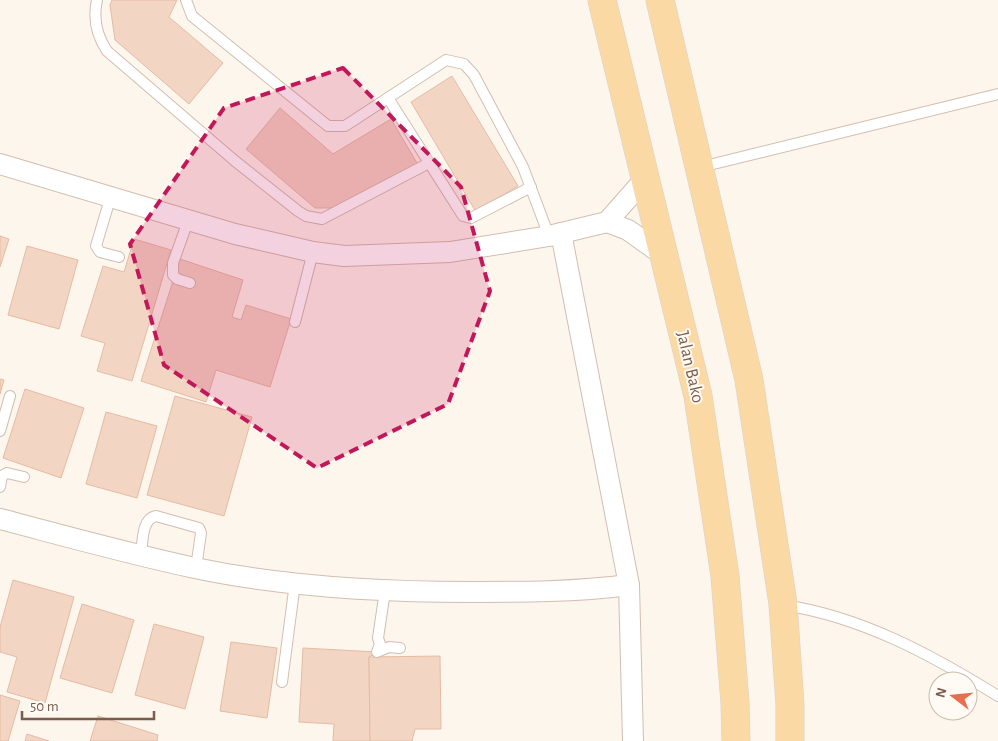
<svg xmlns="http://www.w3.org/2000/svg" width="998" height="741" font-family="'Alegreya Sans',sans-serif">
  <rect width="100%" height="100%" fill="#fdf6ec"/>
  <g fill="#f3d5c3" stroke="#e6bba3">
    <polygon points="112,0 177,0 169,17 223,63 189,104 115,40 110,5"/>
    <polygon points="452,76 518,186 476,212 411,102"/>
    <polygon points="280,108 333,154 391,119 420,168 342,208 315,208 246,149"/>
    <polygon points="0,236 9,239 0,267"/>
    <polygon points="134,239 171,250 132,381 97,371 105,343 81,336 103,266 124,272"/>
    <polygon points="27,246 78,260 59,329 8,315"/>
    <polygon points="180,259 243,280 232,317 241,320 246,305 291,319 270,387 216,370 206,402 141,381"/>
    <polygon points="0,379 4,380 0,394"/>
    <polygon points="25,389 84,408 61,478 3,458"/>
    <polygon points="175,396 252,417 224,516 147,495"/>
    <polygon points="106,412 157,426 137,498 86,484"/>
    <polygon points="13,580 74,597 45,703 7,692 17,657 0,652 0,627"/>
    <polygon points="82,604 134,620 112,693 60,678"/>
    <polygon points="154,624 204,637 185,709 135,695"/>
    <polygon points="231,642 277,648 267,718 220,711"/>
    <polygon points="303,648 377,652 369,657 370,741 333,741 334,724 299,722"/>
    <polygon points="440,656 441,729 415,729 412,741 370,741 369,657"/>
    <polygon points="0,695 20,701 8,741 0,741"/>
    <polygon points="98,716 158,735 157,741 90,741"/>
    <polygon points="27,734 49,741 25,741"/>
  </g>
  <g fill="none" stroke-linecap="round" stroke-linejoin="round">
    <g stroke="#d1beb0" stroke-width="12">
      <g id="service">
        <path d="M97 0C93 18 97 36 107 51L235 161 298 211 306 216 322 219 429 163"/>
        <polyline points="186,0 192,16 328,126 345,126 446,60 464,64 474,75 523,167 549,236"/>
        <polyline points="388,98 463,216 471,218 531,187"/>
        <polyline points="701,167 998,94"/>
        <polyline points="110,199 96,246 100,252 119,257"/>
        <polyline points="188,221 173,263 173,275 177,279 190,283"/>
        <polyline points="295,322 313,252"/>
        <polyline points="0,431 10,396"/>
        <polyline points="0,487 2,476 7,473 24,477"/>
        <path d="M141 555C143 543 141 519 156 516L199 528 201 533 196 568"/>
        <polyline points="385,591 378,638 380,644 377,652 389,647 400,648"/>
        <path d="M784 605C862 617 932 655 998 696"/>
        <polyline points="282,682 295,583"/>
      </g>
    </g>
    <g stroke="#d1beb0" stroke-width="22">
      <g id="minor">
        <polyline points="0,164 235,234 313,252 344,256 450,252 549,236 607,222 644,180"/>
        <polyline points="607,222 628,230 663,255"/>
        <polyline points="561,233 629,585 633,741"/>
        <path d="M0 519C65 536 129 554 195 568 285 587 378 592 470 592 523 592 575 592 629 585"/>
      </g>
    </g>
    <g stroke="#dad1cd" stroke-width="29">
      <g id="primary">
        <polyline points="602,0 698,396 725,576 735,703 736,741"/>
        <polyline points="660,0 749,380 783,604 790,705 790,741"/>
      </g>
    </g>
    <use href="#service" stroke="#fff" stroke-width="10"/>
    <use href="#minor" stroke="#fff" stroke-width="20"/>
    <use href="#primary" stroke="#fbd9a5" stroke-width="28"/>
  </g>
  <path fill="#c2185b" fill-opacity="0.2" stroke="#c2185b" stroke-width="4" stroke-dasharray="10 6" stroke-linejoin="round" d="M343 68 461 187 490 291 448 404 317 468 164 365 130 244 224 108Z"/>
  <g text-anchor="middle" dominant-baseline="central" stroke-width="4" stroke-linejoin="round" paint-order="stroke">
    <g font-size="18" fill="#7a5c4d" stroke="#fffaf3">
      <text transform="translate(690 367) rotate(77)">Jalan Bako</text>
    </g>
  </g>
  <g transform="translate(953 696) rotate(286)"><circle r="24" fill="#fffaf3" stroke="#cabbb1"/>
  <path d="M0-4L9 19L0 12L-9 19Z" fill="#e76f51"/>
  <text y="-8" font-size="14" font-weight="bold" text-anchor="middle" fill="#7a5c4d">N</text>
  </g>
  <path d="M22 711v8h132v-8" fill="none" stroke="#7a5c4d" stroke-width="2.5"/>
  <text x="30" y="711" font-size="15" fill="#7a5c4d" stroke="#fffaf3" stroke-width="4" paint-order="stroke">50 m</text>
</svg>
